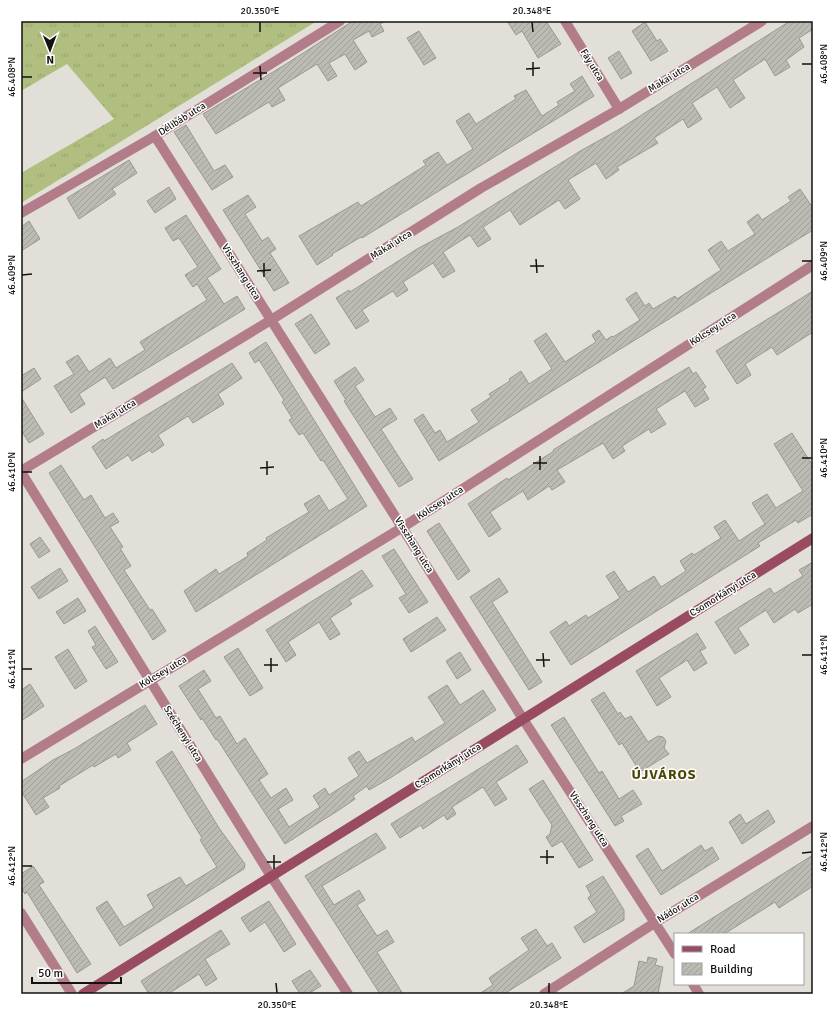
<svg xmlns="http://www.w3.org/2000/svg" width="834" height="1015" font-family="Signika,sans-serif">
  <defs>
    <pattern id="grass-tufts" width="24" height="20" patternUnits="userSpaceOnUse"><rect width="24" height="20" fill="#b0bf7f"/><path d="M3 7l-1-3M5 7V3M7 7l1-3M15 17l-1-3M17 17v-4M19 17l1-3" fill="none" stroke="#96a36d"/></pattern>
    <pattern id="building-hatch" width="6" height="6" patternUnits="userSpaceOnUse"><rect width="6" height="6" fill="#bcbbb3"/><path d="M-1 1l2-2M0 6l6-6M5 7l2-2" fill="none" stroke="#a1a099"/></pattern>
  </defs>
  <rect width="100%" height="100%" fill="#e1dfd7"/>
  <polygon fill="url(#grass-tufts)" points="21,21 317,21 21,203 21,173 114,119 67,64 21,91"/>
  <g fill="url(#building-hatch)" stroke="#9a9891">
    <polygon points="353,21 386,21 380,24 384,31 372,37 369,31 353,40 367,62 355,70 345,54 329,63 337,76 328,81 317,64 278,88 285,100 272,107 269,102 216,134 203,114 283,66"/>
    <polygon points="507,21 546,21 561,44 538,58 522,31 516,35"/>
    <polygon points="790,21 813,21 813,29 799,38 804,47 786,60 790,67 775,76 765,59 733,80 745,98 730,108 717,87 692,103 702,119 688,128 683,119 654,138 658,143 617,167 619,170 606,179 596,163 568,180 580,199 565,209 559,200 520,225 510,210 483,227 491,239 478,247 470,235 443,252 455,271 443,278 433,263 403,282 408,290 397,297 393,291 362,310 369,321 356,329 336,298 349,290 350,292 417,249 458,227 582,150 618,130"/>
    <polygon points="645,22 657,41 660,39 668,51 651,61 632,31"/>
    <polygon points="419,31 436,58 424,65 407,38"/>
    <polygon points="619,51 632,73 621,79 608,58"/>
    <polygon points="582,76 594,96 362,238 361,237 332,254 333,255 317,265 299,236 358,202 361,206 426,165 423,161 438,152 447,165 473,149 456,121 469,113 476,124 516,99 514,96 526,90 542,116 559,105 557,102 575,91 570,84"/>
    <polygon points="186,125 214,171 225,165 233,177 212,190 174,132"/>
    <polygon points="129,160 137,173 112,189 116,194 79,219 67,198"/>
    <polygon points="169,187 176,199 155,213 147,201"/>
    <polygon points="800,189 813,208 813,230 439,461 414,420 423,414 435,433 440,430 447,442 479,422 471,410 491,397 489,394 510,381 509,379 521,371 529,384 552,369 534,341 546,333 565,362 596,342 592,335 599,330 606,340 612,336 613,337 640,320 626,299 636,292 645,306 649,303 653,309 675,296 677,299 721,270 708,250 721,241 728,251 755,234 747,222 758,214 762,220 791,201 788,197"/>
    <polygon points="248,195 256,207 245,214 262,241 268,237 276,249 270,253 289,283 274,291 223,210"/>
    <polygon points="186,215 221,269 207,278 224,304 237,296 245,309 113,389 105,377 79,394 85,404 71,413 54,386 74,374 66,362 78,355 89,372 110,358 116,368 145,350 140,342 207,300 197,284 193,287 185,275 198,267 179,238 173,241 165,228"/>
    <polygon points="29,221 40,239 21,251 21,227"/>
    <polygon points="813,291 813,332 777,355 772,347 745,364 751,375 737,384 716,351"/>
    <polygon points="311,314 330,344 315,354 295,324"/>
    <polygon points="266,342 367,506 196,612 184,591 216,569 219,574 248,556 247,553 267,540 266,538 309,512 304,504 319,495 329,511 348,499 323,460 321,461 303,433 299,435 289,420 292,418 282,402 284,400 259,360 255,363 249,353"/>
    <polygon points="232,363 242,378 218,394 224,404 193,423 188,416 158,435 164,445 152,453 150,450 132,461 128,455 106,469 92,447 103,439 104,441"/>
    <polygon points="355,367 364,380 355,386 375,417 390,408 397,419 381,429 413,479 399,487 344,401 346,400 334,381"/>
    <polygon points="689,367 693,374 696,372 706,387 703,389 709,399 695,407 685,391 656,409 666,424 651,433 649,429 622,446 625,451 613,459 603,443 557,470 565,482 552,490 549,486 528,500 523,491 490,512 501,529 489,537 468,504 507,478 508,480 554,451 553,450 604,418"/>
    <polygon points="34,368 41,379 21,392 21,376"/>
    <polygon points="21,397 44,434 29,443 21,430"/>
    <polygon points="792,433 813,466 813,514 798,523 796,520 758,543 760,546 571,665 550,632 566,621 569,626 586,615 588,618 620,598 606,576 614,571 628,592 654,576 661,587 686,571 680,561 692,553 694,555 721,538 714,527 725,520 739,541 765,524 752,503 767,494 776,508 803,491 774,444"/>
    <polygon points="61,465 84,500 91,495 105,518 113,513 119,522 110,527 123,547 120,548 131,566 124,570 150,610 152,609 166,631 153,640 49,473"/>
    <polygon points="439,523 470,571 458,580 427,531"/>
    <polygon points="40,537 50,551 39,558 30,544"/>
    <polygon points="394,549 428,602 409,613 399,598 406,594 382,556"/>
    <polygon points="813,562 813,604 798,613 795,609 774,623 766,610 738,628 749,645 735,654 715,622 770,588 774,594 803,576 799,570"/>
    <polygon points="60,568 68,581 39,599 31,587"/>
    <polygon points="362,570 373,586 349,600 352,604 330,618 340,634 330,640 319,622 288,642 296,655 286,662 266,630"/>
    <polygon points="499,578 508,592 492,602 542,682 529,690 470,597"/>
    <polygon points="78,598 86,611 64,624 56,612"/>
    <polygon points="437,617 446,630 411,652 403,639"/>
    <polygon points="95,626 118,662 106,669 92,647 96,645 88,631"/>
    <polygon points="697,633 706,648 700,651 707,663 694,671 687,660 659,678 671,697 657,706 636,671"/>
    <polygon points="238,648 263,688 250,696 224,657"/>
    <polygon points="68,649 87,681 75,689 55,657"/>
    <polygon points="460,652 471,670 457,679 446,661"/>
    <polygon points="204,670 211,681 198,689 216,718 220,716 237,744 245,738 268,774 259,780 271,798 286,788 293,800 278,809 289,827 320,807 313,796 325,788 329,795 359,776 348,758 359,751 367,763 412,737 415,742 445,723 428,697 447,685 460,705 483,690 496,710 390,778 369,790 367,786 353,796 355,799 339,810 285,844 217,739 216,740 202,718 201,720 179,686"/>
    <polygon points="30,684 44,706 21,721 21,690"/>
    <polygon points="604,692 618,714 620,712 625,719 631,716 648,742 658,736 663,737 666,741 664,748 669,754 640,772 622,743 619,745 591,700"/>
    <polygon points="145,705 157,724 127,743 131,750 118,758 116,754 94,767 93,765 59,786 60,788 43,798 49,807 36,815 21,791 21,782 53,760 74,749"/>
    <polygon points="564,717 599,773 602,771 619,799 633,790 642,804 621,816 624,821 615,826 551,725"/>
    <polygon points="517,745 528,762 496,782 507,799 495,806 483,787 452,807 456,814 447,820 444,815 423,829 421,825 400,838 391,824"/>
    <polygon points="172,751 219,828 245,864 244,869 120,946 96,908 107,901 124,927 154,908 147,895 180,877 186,886 217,867 200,840 202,838 156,762"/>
    <polygon points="543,780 593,860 579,868 562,841 552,847 546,837 550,834 552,825 529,789"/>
    <polygon points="768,810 775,822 742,844 729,822 740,814 746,824"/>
    <polygon points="376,833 386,848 322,886 334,905 359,890 365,900 357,905 377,936 387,930 394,942 377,952 403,994 380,994 305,876"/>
    <polygon points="701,845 705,851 712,847 719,859 661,895 636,856 648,848 662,871"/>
    <polygon points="813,855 813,886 779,908 775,902 724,934 687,934"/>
    <polygon points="33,866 44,882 39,885 91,964 77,973 27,892 25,894 21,887 21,874"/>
    <polygon points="603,876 624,910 624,920 584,943 574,927 597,912 588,898 591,895 586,886"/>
    <polygon points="269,901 296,944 284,952 265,922 250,932 241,918"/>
    <polygon points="536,929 547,946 552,943 561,958 504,994 479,994 493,985 489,978 529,950 521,938"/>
    <polygon points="221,930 230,944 205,959 217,979 206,986 199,974 168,994 149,994 141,981"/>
    <polygon points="648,957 657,959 655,965 663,967 658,994 621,994 634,986 639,961 647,963"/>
    <polygon points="310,970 321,986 308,994 300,994 292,981"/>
  </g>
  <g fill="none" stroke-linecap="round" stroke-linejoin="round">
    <g stroke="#b37c89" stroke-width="10">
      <polyline points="565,21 619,109"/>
      <polyline points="155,136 523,719 675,954"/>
      <polyline points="21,213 155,136 340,21"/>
      <polyline points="21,471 271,320 481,188 619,109 762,21"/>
      <polyline points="21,472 271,876 348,994"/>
      <polyline points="21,759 403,527 813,265"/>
      <polyline points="21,913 72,994"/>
      <polyline points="693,984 699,994"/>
      <polyline points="544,994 656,922 813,826"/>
    </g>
    <polyline stroke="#984b61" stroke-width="10" points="83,994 813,538"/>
  </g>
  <path fill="none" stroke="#131210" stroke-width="1.5" d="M260 22V32M532 22 533 32M533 62V76M802 64H812M260 66 261 80M526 69 540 68M253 73H267M22 77H32M536 259 537 273M802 261H812M264 263V277M530 266H544M257 271 271 270M22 275 32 274M540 456V470M802 458H812M267 461V475M533 463H547M260 468 274 467M22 472H32M543 653 544 667M802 655H812M271 658V672M536 660H550M264 665H278M22 669H32M547 850V864M802 853 812 852M274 855V869M540 857H554M267 862H281M22 866H32M276 983 277 993M549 983V993"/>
  <g text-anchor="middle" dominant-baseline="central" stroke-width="3" stroke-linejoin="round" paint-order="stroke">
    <g font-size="10" fill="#131210" stroke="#fff">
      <text transform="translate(592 65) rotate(59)">Fáy utca</text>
      <text transform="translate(669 78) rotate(-31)">Makai utca</text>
      <text transform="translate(182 119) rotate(-32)">Délibáb utca</text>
      <text transform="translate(391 245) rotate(-32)">Makai utca</text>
      <text transform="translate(241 272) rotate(58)">Visszhang utca</text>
      <text transform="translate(713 329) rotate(-33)">Kölcsey utca</text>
      <text transform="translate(115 414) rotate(-31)">Makai utca</text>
      <text transform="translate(440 503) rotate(-33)">Kölcsey utca</text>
      <text transform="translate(414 545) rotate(58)">Visszhang utca</text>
      <text transform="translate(723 594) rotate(-32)">Csomorkányi utca</text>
      <text transform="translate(163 672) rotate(-31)">Kölcsey utca</text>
      <text transform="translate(183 734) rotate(58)">Széchenyi utca</text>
      <text transform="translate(448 766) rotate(-32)">Csomorkányi utca</text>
      <text transform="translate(589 819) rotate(57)">Visszhang utca</text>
      <text transform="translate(678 908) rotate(-32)">Nádor utca</text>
    </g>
    <g font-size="14" font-weight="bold" letter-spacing="1" fill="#4c4705" stroke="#fff">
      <text x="664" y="774">ÚJVÁROS</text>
    </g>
  </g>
  <rect width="834" height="1015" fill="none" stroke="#ffffff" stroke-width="44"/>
  <rect x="674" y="933" width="130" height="52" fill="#ffffff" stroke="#a1a09f"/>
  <rect x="682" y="946" width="20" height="6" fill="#984b61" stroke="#a1a09f"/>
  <text x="710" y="953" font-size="12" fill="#131210">Road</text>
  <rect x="682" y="963" width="20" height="12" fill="url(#building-hatch)" stroke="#a1a09f"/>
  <text x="710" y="973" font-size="12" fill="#131210">Building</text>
  <g transform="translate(50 50) rotate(179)" stroke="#ffffff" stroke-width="3" paint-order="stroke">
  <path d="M0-3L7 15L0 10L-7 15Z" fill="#131210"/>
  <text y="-6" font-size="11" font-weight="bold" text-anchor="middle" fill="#131210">N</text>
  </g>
  <path d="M32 977v6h89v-6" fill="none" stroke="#131210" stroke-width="2"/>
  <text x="38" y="977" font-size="12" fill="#131210" stroke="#ffffff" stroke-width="3" paint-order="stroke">50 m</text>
  <rect x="22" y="22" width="790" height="971" fill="none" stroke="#131210" stroke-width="1.5"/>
  <g font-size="10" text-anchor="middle" fill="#131210">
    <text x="260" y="14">20.350°E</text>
    <text x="532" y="14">20.348°E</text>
    <text transform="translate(823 64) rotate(-90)" y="4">46.408°N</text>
    <text transform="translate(11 77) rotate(-90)" y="4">46.408°N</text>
    <text transform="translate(823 261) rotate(-90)" y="4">46.409°N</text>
    <text transform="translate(11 275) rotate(-90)" y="4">46.409°N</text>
    <text transform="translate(823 458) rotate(-90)" y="4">46.410°N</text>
    <text transform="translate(11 472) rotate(-90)" y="4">46.410°N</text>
    <text transform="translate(823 655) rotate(-90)" y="4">46.411°N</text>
    <text transform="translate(11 669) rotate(-90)" y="4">46.411°N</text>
    <text transform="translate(823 852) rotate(-90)" y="4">46.412°N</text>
    <text transform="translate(11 866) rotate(-90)" y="4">46.412°N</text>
    <text x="277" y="1008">20.350°E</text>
    <text x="549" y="1008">20.348°E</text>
  </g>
</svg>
